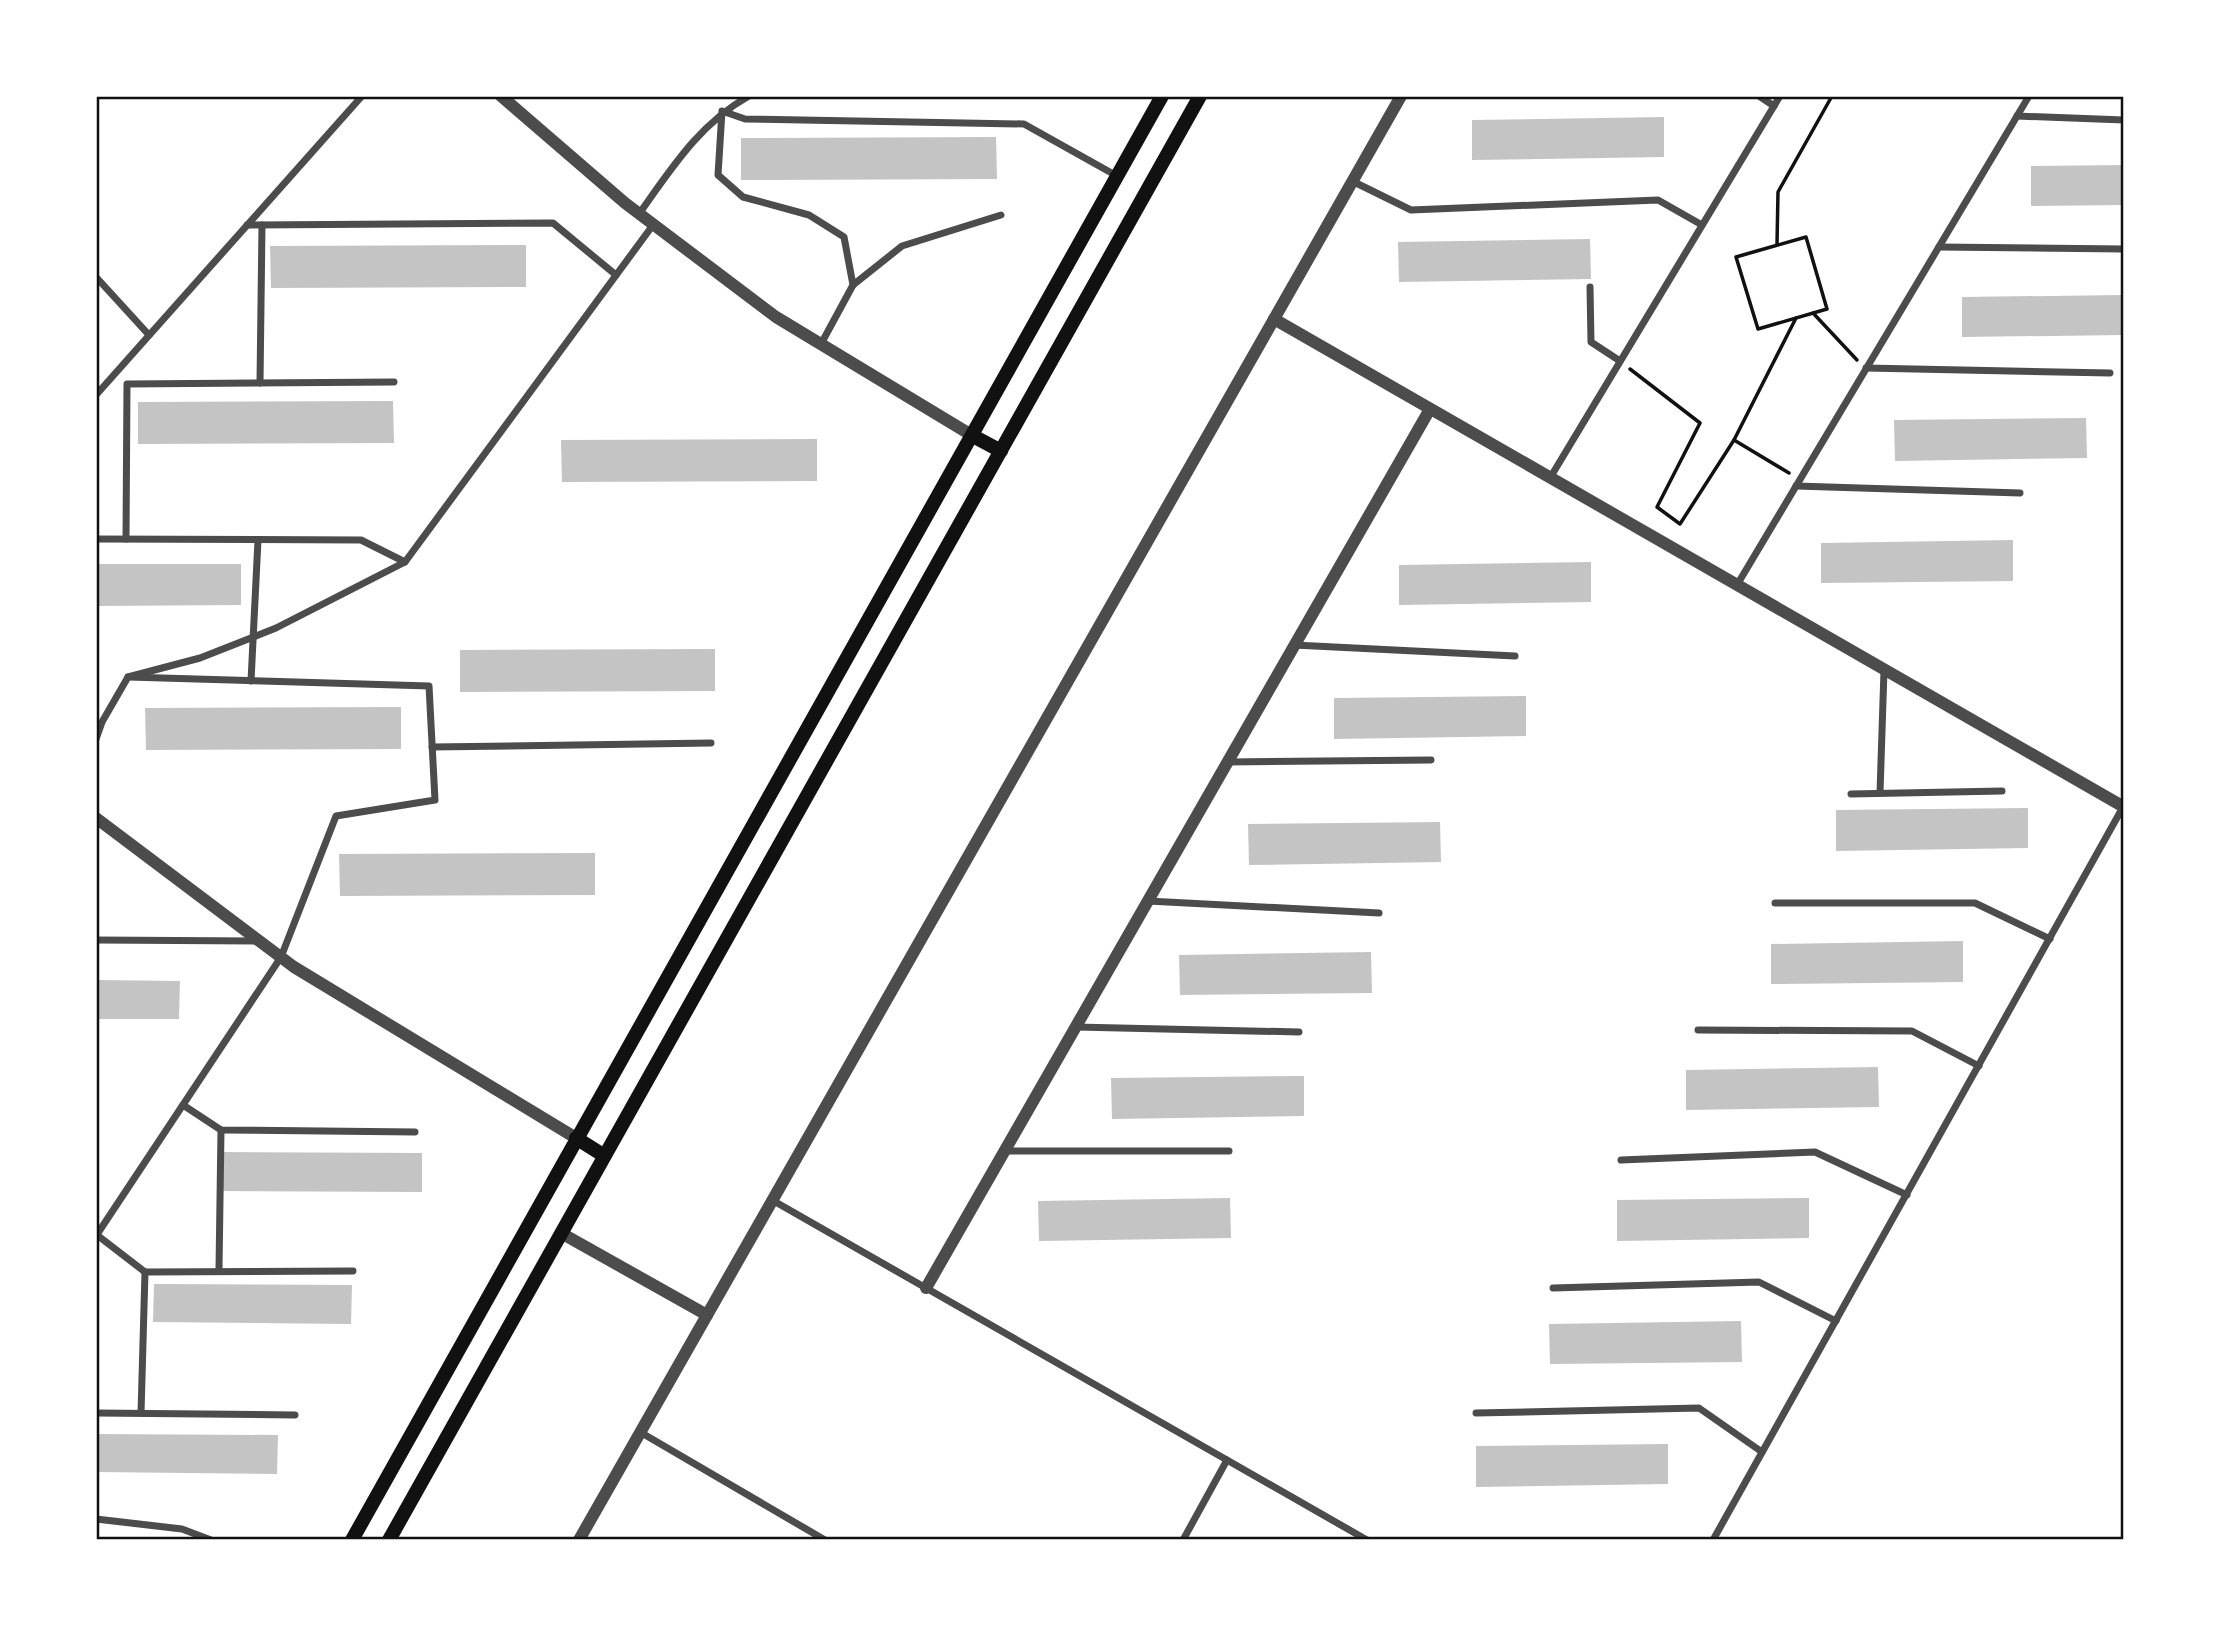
<svg xmlns="http://www.w3.org/2000/svg" width="2220" height="1636" font-family="Inter,sans-serif">
  <rect width="100%" height="100%" fill="#fff"/>
  <g fill="#c4c4c4">
    <polygon points="1664,117 1664,157 1472,160 1472,120"/>
    <polygon points="996,137 997,179 741,180 741,138"/>
    <polygon points="2124,165 2124,205 2031,206 2031,166"/>
    <polygon points="1590,239 1591,279 1399,282 1398,242"/>
    <polygon points="526,245 526,287 271,288 270,246"/>
    <polygon points="2124,295 2124,335 1962,337 1962,297"/>
    <polygon points="393,401 394,443 138,444 138,402"/>
    <polygon points="2086,418 2087,458 1895,461 1894,420"/>
    <polygon points="817,439 817,481 562,482 561,440"/>
    <polygon points="2013,540 2013,581 1821,583 1821,543"/>
    <polygon points="1591,562 1591,602 1399,605 1399,565"/>
    <polygon points="96,564 241,564 241,605 96,606"/>
    <polygon points="715,649 715,691 460,692 460,650"/>
    <polygon points="1526,696 1526,736 1334,739 1334,698"/>
    <polygon points="401,707 401,749 146,750 145,708"/>
    <polygon points="2028,808 2028,848 1836,851 1836,810"/>
    <polygon points="1440,822 1441,862 1249,865 1248,824"/>
    <polygon points="595,853 595,895 340,896 339,854"/>
    <polygon points="1963,941 1963,982 1771,984 1771,944"/>
    <polygon points="1371,952 1372,993 1180,995 1179,955"/>
    <polygon points="96,980 180,981 179,1019 96,1019"/>
    <polygon points="1878,1067 1879,1107 1686,1110 1686,1070"/>
    <polygon points="1304,1076 1304,1116 1112,1119 1111,1078"/>
    <polygon points="223,1152 422,1153 422,1192 223,1191"/>
    <polygon points="1230,1198 1231,1238 1039,1241 1038,1201"/>
    <polygon points="1809,1198 1809,1238 1617,1241 1617,1200"/>
    <polygon points="154,1284 352,1285 351,1324 153,1322"/>
    <polygon points="1741,1321 1742,1362 1550,1364 1549,1324"/>
    <polygon points="96,1434 278,1435 277,1474 96,1472"/>
    <polygon points="1668,1444 1668,1484 1476,1487 1476,1446"/>
  </g>
  <g fill="none" stroke-linecap="round" stroke-linejoin="round">
    <g stroke="#111" stroke-width="3.5">
      <polygon points="1806,237 1827,309 1758,329 1736,257"/>
      <polyline points="1777,244 1778,192 1832,96"/>
      <polyline points="1813,313 1857,360"/>
      <polyline points="1630,369 1700,423 1657,507 1680,524 1734,440 1796,318"/>
      <polyline points="1734,440 1789,473"/>
    </g>
    <g stroke="#4c4c4c" stroke-width="7">
      <polyline points="1759,96 1774,106"/>
      <polyline points="2017,116 2124,120"/>
      <polyline points="1352,181 1411,210 1658,200 1702,225"/>
      <path d="M639 214C671 169 700 123 749 96"/>
      <polyline points="247,225 553,223 616,275"/>
      <polyline points="1939,247 2124,249"/>
      <polyline points="96,277 149,335"/>
      <polyline points="853,285 844,237 809,215 743,197 718,175 722,111 745,119 1024,124 1117,176"/>
      <polyline points="1590,287 1591,342 1620,361"/>
      <polyline points="821,344 853,285 902,246 1001,215"/>
      <polyline points="1866,368 2110,373"/>
      <polyline points="260,383 262,225"/>
      <polyline points="96,395 362,96"/>
      <polyline points="1550,478 1780,96"/>
      <polyline points="1796,486 2020,493"/>
      <polyline points="96,539 361,540 405,562"/>
      <polyline points="126,539 127,384 394,382"/>
      <polyline points="1737,585 2029,96"/>
      <polyline points="1294,645 1515,656"/>
      <polyline points="251,681 258,540"/>
      <polyline points="96,739 102,722 128,677 200,658 276,628 405,562 653,225"/>
      <polyline points="432,747 711,743"/>
      <polyline points="1228,762 1431,760"/>
      <polyline points="1880,793 1884,670"/>
      <polyline points="1851,794 2002,791"/>
      <polyline points="1148,901 1379,913"/>
      <polyline points="1775,903 1975,903 2050,939"/>
      <polyline points="96,940 257,941"/>
      <polyline points="1076,1027 1299,1032"/>
      <polyline points="1698,1030 1912,1031 1979,1066"/>
      <polyline points="183,1105 221,1130 415,1132"/>
      <polyline points="1005,1151 1229,1151"/>
      <polyline points="1621,1160 1815,1152 1907,1195"/>
      <polyline points="772,1200 1367,1540"/>
      <polyline points="97,1235 145,1272 353,1271"/>
      <polyline points="96,1236 281,957 336,816 435,800 429,686 128,677"/>
      <polyline points="219,1269 221,1130"/>
      <polyline points="1553,1288 1759,1282 1836,1321"/>
      <polyline points="96,1413 295,1415"/>
      <polyline points="141,1413 145,1272"/>
      <polyline points="1476,1413 1699,1408 1762,1452"/>
      <polyline points="640,1432 825,1540"/>
      <polyline points="96,1519 182,1529 211,1540"/>
      <polyline points="1183,1540 1227,1460"/>
      <polyline points="1713,1540 2123,807"/>
    </g>
    <g stroke="#4c4c4c" stroke-width="12">
      <polyline points="501,96 625,203 776,317 973,436"/>
      <polyline points="1274,319 2124,807"/>
      <polyline points="96,818 294,967 576,1138"/>
      <polyline points="561,1233 707,1315"/>
      <polyline points="926,1288 1430,409"/>
      <polyline points="579,1540 1401,96"/>
    </g>
    <g stroke="#111" stroke-width="14">
      <polyline points="973,436 1001,451"/>
      <polyline points="576,1138 603,1155"/>
      <polyline points="352,1540 1162,96"/>
      <polyline points="389,1540 1200,96"/>
    </g>
  </g>
  <rect width="2220" height="1636" fill="none" stroke="#ffffff" stroke-width="196"/>
  <rect x="98" y="98" width="2024" height="1440" fill="none" stroke="#111" stroke-width="2.5"/>
</svg>
